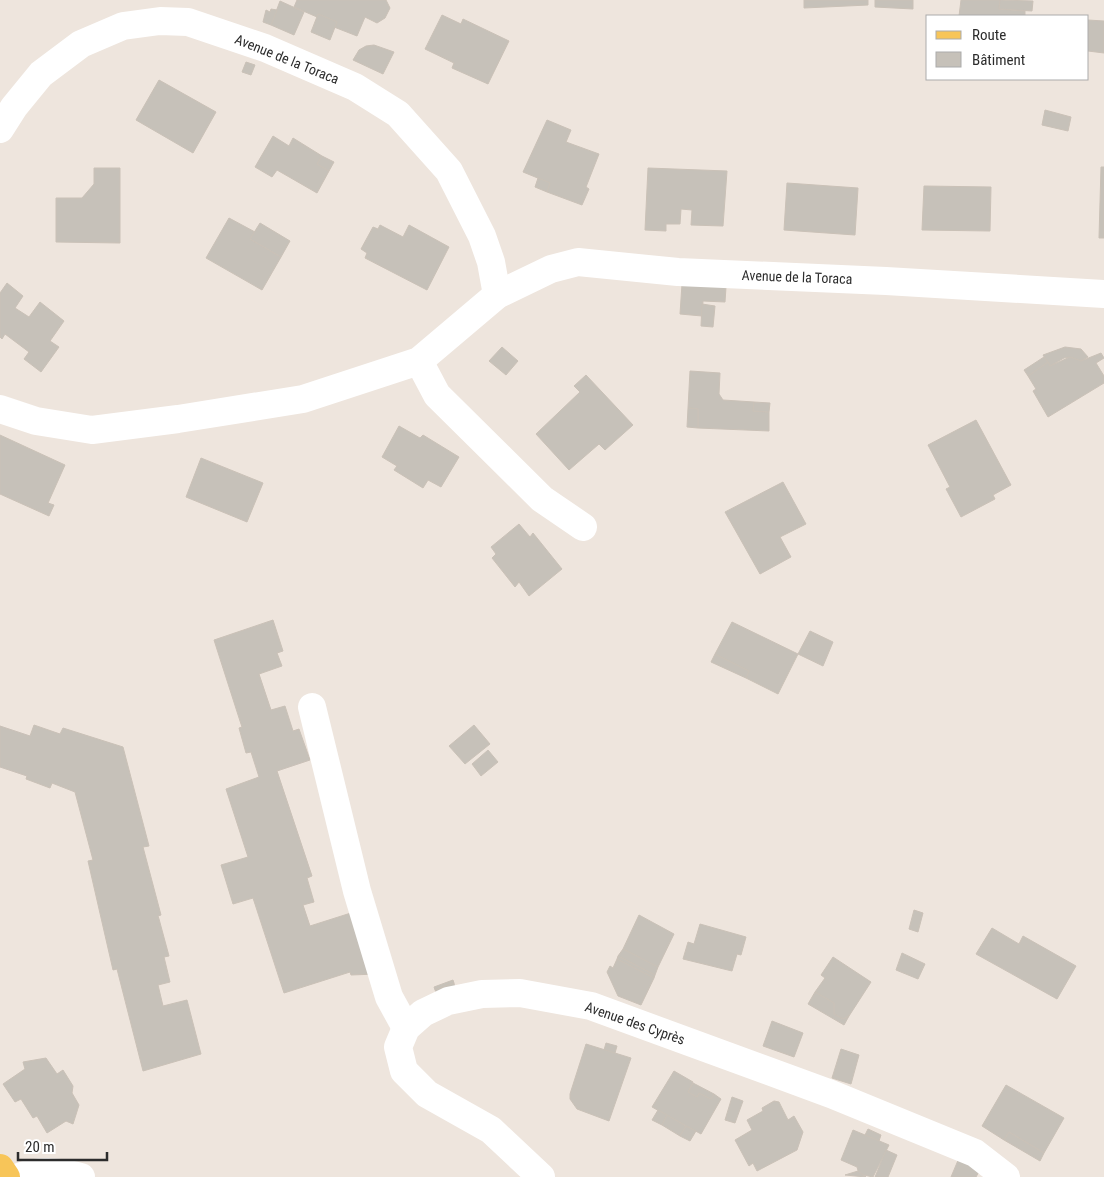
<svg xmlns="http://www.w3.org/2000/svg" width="1104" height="1177" font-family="'Roboto Condensed',sans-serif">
  <rect width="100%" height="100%" fill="#eee5dd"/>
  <g fill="#c6c1b9" stroke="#cac1b7">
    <polygon points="297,0 386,0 390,8 385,18 377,23 365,17 357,36 334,27 337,22 318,14 317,17 294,7"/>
    <polygon points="804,0 868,0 868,5 804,8"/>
    <polygon points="875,0 913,0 913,9 875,7"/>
    <polygon points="961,0 1000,0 999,9 1025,11 1025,16 959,16"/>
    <polygon points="1000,0 1033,1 1032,11 999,9"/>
    <polygon points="280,1 304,12 294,35 271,25"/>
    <polygon points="271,9 277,10 271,25 263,22 266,10 270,12"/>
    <polygon points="318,14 337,22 330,40 311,32"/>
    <polygon points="442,15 461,24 463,19 509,41 488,84 452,68 454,63 425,49"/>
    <polygon points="1088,20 1104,21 1104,53 1088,51"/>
    <polygon points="374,45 394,52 383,74 353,60 359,50 366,46"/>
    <polygon points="246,62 255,65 251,75 242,72"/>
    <polygon points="159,80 216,112 193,153 136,120"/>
    <polygon points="1045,110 1071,117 1068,131 1042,125"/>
    <polygon points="547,120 571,130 566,142 599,154 586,187 589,189 582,205 547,192 550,183 523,172"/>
    <polygon points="273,136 289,146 293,138 322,156 317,164 329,171 317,193 277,170 272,177 255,167"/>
    <polygon points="322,156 334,162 329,171 317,164"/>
    <polygon points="1101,167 1104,167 1104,238 1099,238"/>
    <polygon points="94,168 120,168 120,243 56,242 56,198 82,198 94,184"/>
    <polygon points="648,168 727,171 723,226 691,225 692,210 681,209 680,224 666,224 666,231 645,230"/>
    <polygon points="538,178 550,183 547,192 535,187"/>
    <polygon points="787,183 858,188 855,235 784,230"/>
    <polygon points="924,186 991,187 990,231 922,230"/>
    <polygon points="229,218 255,232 250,239 281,257 262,290 206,258"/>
    <polygon points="260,223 290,241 281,257 250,239"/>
    <polygon points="380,225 403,237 409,225 449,247 427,290 365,258 367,253 361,249 373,227 378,229"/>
    <polygon points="7,283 23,296 15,308 29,317 40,302 64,321 50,341 59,347 41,372 24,359 29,352 5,334 2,339 0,337 0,293"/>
    <polygon points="682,284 726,287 725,302 703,301 702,316 680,314"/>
    <polygon points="702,304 715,306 713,327 701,326"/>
    <polygon points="502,347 518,361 506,375 489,361"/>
    <polygon points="1065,347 1081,349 1088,357 1081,361 1070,357 1064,358 1050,366 1043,355"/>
    <polygon points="1101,353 1104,358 1096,363 1104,376 1104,383 1048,417 1033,391 1036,389 1028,376 1048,362 1050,366 1070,357 1081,361"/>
    <polygon points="1044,357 1048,362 1028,376 1024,370"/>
    <polygon points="690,371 720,373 719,394 723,400 754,402 753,411 769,412 769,431 698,428 698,409 688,408"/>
    <polygon points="586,375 633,425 605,450 599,444 569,470 536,434 580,392 574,386"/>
    <polygon points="754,402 770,403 769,412 753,411"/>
    <polygon points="688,408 698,409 698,428 687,427"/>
    <polygon points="976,420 1011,485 993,495 995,499 961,517 946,489 950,487 928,445"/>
    <polygon points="399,426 420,438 423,435 459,457 441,487 428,480 423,488 394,470 397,466 382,457"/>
    <polygon points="0,435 65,465 48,503 54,505 49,516 0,494"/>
    <polygon points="201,458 263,483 247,522 186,497"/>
    <polygon points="783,482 806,524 780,537 791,557 760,574 725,512"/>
    <polygon points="519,524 530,537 533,533 562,569 529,596 519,582 515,587 492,558 496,554 491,547"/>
    <polygon points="273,620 283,651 277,653 282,666 259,674 271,710 285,706 293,731 299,729 310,760 277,771 312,876 307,878 314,902 303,905 310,926 354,912 376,974 351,975 350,972 284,993 253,898 233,904 221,865 248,857 226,789 259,777 251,752 246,753 239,728 242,727 240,721 214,640"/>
    <polygon points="732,622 798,654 778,694 746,678 749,671 715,654"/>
    <polygon points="810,631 833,642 823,666 798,654"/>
    <polygon points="715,654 749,671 746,678 711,662"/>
    <polygon points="34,725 60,734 63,728 123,747 149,846 143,847 161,915 158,916 159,919 169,956 164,957 170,982 158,985 163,1006 187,1000 201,1054 143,1071 117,969 113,970 88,861 93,860 75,792 52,783 50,788 26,779 27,776 0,767 0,726 30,736"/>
    <polygon points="474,725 490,744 465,764 449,746"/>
    <polygon points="488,750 498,762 481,776 472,764"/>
    <polygon points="914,910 923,913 918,932 909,929"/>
    <polygon points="639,915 674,934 658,967 623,949"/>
    <polygon points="700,924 746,937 741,955 737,954 732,971 683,959 688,942 694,944"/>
    <polygon points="992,928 1019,944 1023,936 1076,966 1057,999 976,954"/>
    <polygon points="623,949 658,967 655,975 618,956"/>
    <polygon points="902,953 925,964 918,979 896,970"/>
    <polygon points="618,956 655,975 654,978 617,959"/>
    <polygon points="833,957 871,982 849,1016 843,1019 834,1014 834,1003 815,992 825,978 821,975"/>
    <polygon points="617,959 654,978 641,1005 618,996 607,972 610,966 613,968"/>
    <polygon points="453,980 454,983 435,990 434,987"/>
    <polygon points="454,983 455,989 438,995 435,990"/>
    <polygon points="815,992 834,1003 834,1014 843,1019 849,1016 844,1025 808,1004"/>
    <polygon points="772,1021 803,1033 794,1057 763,1046"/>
    <polygon points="606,1043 617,1046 615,1053 604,1050"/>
    <polygon points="586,1044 631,1058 609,1121 577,1109 570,1099 570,1094"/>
    <polygon points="841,1049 859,1055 851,1084 832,1078"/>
    <polygon points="46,1058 57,1074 63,1070 73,1086 72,1093 79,1105 73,1124 66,1121 47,1133 37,1116 33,1118 21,1099 15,1102 3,1084 25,1069 23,1062"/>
    <polygon points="674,1071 693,1082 688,1092 697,1097 699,1093 711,1099 714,1094 721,1099 701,1134 652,1107"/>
    <polygon points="693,1083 714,1094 711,1099 699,1093 697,1097 688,1092"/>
    <polygon points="1006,1085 1064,1118 1044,1153 1009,1132 1004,1140 982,1126"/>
    <polygon points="732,1097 743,1101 735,1123 725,1120"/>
    <polygon points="774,1101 779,1102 788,1120 794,1116 803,1132 797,1150 757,1171 753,1163 749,1166 735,1140 752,1130 747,1120 763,1111 762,1108"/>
    <polygon points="658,1110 667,1115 662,1125 652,1120"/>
    <polygon points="667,1115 686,1126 680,1136 662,1125"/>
    <polygon points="686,1126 696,1131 690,1141 680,1136"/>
    <polygon points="868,1129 881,1135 879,1141 865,1135"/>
    <polygon points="853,1130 889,1145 873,1177 859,1174 857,1167 841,1160"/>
    <polygon points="1009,1132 1044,1153 1040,1161 1004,1140"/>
    <polygon points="886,1150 897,1155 888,1177 875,1177"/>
    <polygon points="959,1158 981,1168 976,1177 951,1177"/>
    <polygon points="858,1171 866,1177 845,1175"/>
  </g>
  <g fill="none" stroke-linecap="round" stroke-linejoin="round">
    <g stroke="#fff" stroke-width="28">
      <polyline points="0,129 14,107 41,74 81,44 123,26 160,21 188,22 265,48 355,87 398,114 449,171 482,236 491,262 497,295"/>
      <polyline points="419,361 437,395 542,499 583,527"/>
      <polyline points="0,409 36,421 92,430 178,419 303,399 419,361 497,295 551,269 578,262 678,272 886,281 1104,294"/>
      <polyline points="312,707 357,891 389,997 406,1028"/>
      <path d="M19 1177C37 1170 62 1171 81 1177"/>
      <polyline points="541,1177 491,1130 427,1094 404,1071 398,1047 406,1028 423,1013 448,1001 482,994 520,993 591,1006 831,1094 975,1153 1006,1177"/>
    </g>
    <polyline stroke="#f7c559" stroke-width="28" points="0,1168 6,1177"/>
  </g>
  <g text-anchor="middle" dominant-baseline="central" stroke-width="4" stroke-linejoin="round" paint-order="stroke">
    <g font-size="14" fill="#2c2c2c" stroke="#fff">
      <text transform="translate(287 59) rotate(22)">Avenue de la Toraca</text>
      <text transform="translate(797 277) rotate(2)">Avenue de la Toraca</text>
      <text transform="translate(635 1023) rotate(19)">Avenue des Cyprès</text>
    </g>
  </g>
  <rect x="926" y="15" width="162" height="65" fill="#ffffff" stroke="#ababab"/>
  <rect x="936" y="31" width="25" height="8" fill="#f7c559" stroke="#ababab"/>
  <text x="972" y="40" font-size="15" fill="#2c2c2c">Route</text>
  <rect x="936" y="52" width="25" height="15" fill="#c6c1b9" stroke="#ababab"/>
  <text x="972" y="65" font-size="15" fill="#2c2c2c">Bâtiment</text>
  <path d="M18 1152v8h89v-8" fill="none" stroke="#2c2c2c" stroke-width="2.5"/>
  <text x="25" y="1152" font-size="15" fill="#2c2c2c" stroke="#ffffff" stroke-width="4" paint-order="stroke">20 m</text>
</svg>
